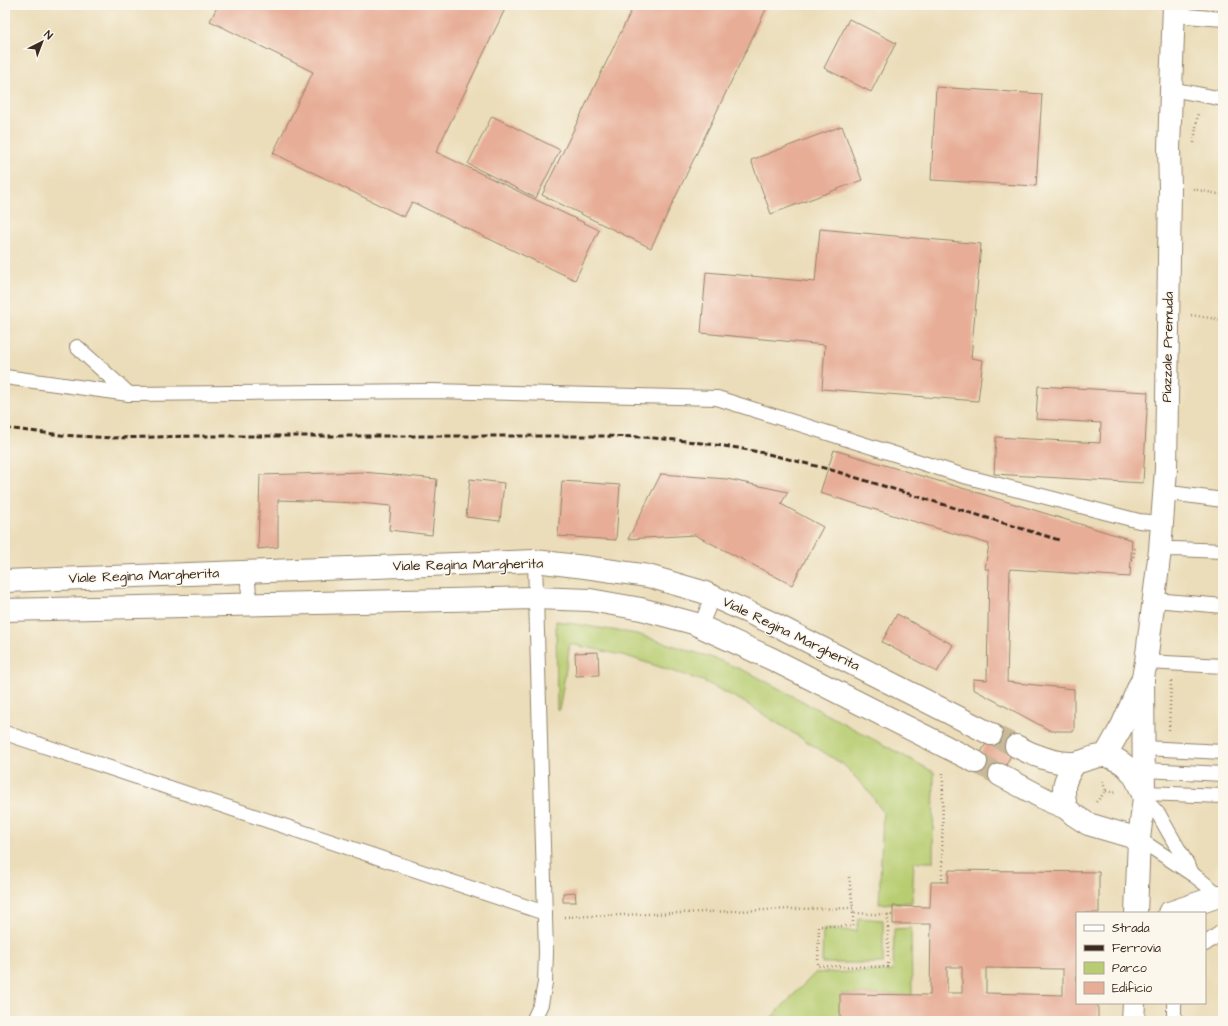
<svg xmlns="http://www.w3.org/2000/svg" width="1228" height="1026" font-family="'Architects Daughter',sans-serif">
  <rect width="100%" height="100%" fill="#fbf7ec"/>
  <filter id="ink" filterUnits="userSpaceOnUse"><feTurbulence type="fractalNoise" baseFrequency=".025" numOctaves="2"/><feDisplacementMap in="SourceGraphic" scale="8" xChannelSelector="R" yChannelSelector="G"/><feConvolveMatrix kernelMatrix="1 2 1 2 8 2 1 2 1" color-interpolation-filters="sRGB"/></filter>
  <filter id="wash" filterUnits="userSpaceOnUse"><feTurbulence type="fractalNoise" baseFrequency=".012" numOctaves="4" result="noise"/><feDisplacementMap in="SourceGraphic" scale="16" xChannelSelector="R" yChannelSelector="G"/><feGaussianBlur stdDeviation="0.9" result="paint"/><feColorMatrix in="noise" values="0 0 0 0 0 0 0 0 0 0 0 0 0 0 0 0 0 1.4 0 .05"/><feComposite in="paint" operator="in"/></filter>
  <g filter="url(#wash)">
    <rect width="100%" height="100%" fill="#ebddb9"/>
    <g fill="#b8cd72" stroke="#7a7c48">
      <polygon points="556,621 637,634 716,659 752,674 934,772 933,862 914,862 912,902 879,904 883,812 869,792 844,765 742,701 703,681 626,656 570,644 559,711 557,709"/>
      <polygon points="858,918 883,920 883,963 822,963 823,929 857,931"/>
      <polygon points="911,928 912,995 841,994 840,1021 768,1021 815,973 893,971 894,929"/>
    </g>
    <g id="blocks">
      <g fill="#e7ad96" fill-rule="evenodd">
        <polygon points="218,5 507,5 436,152 599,230 575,280 412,202 404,217 273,153 313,72 210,21"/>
        <polygon points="634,5 768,5 651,248 542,195"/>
        <polygon points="849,19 896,43 871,92 824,68"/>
        <polygon points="936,87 1042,94 1036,186 931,180"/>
        <polygon points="492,116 560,150 536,198 468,164"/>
        <polygon points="842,126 862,180 771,214 751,160"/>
        <polygon points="820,229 981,244 971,358 983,360 978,401 822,389 825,345 701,333 706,272 815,282"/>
        <polygon points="1038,386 1148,392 1143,483 994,474 996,437 1100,443 1101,423 1036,419"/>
        <polygon points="834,450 982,494 1132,540 1130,577 1010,569 1007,682 1074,689 1074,731 1051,731 973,689 973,679 987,680 989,569 985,569 989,544 820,493"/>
        <polygon points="363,472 437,479 432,535 389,530 391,506 360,503 278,500 278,547 258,549 260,475"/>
        <polygon points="661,474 727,479 788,492 781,504 823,527 792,585 695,535 628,539"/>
        <polygon points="470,479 504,483 500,521 466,517"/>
        <polygon points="562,481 620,485 616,540 558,536"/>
        <polygon points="897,614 953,645 937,672 882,642"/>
        <polygon points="598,652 599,675 576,676 575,653"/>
        <polygon points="994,729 1018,742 998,780 973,767"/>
        <path d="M949 870 1099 872V913H1077V1003H1098V1021H840V994L930 995 931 924H893V906L930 907 931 882H948ZM947 967H962V993H947ZM986 968 1063 969V995L986 993Z"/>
        <polygon points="575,892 576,902 563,902 563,893"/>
      </g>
    </g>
  </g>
  <g filter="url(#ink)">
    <use href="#blocks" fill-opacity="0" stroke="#93846c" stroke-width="1"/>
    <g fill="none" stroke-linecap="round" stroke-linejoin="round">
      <g stroke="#c8b99a" stroke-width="22" stroke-dasharray="22 11" stroke-linecap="butt">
        <polyline points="991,734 1016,746"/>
        <polyline points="976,762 1000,775"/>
      </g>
      <g stroke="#93846c" stroke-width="16">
        <g id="service">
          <polyline points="1174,15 1223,19"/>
          <polyline points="1171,89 1223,99"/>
          <polyline points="77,347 129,394 432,391 717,398 964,476 1139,521 1162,523"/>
          <polyline points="5,377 129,394"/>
          <polyline points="1164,493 1178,494 1223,500"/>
          <polyline points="1160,550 1175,549 1223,551"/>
          <polyline points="247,572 250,605"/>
          <polyline points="1154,600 1223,606"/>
          <polyline points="700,627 713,596"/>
          <polyline points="1146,662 1223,666"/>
          <polyline points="5,733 545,913"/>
          <polyline points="1144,748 1223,752"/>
          <polyline points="1145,770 1223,774"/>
          <polyline points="1145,793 1223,796"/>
          <polyline points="1144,798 1159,815 1192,873"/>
          <polyline points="1139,839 1195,876 1223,898"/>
          <polyline points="1205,944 1223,931"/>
          <polyline points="533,1021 541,1004 545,983 546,952 535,561"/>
          <polyline points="1174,1021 1174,1003"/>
        </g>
      </g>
      <g stroke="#93846c" stroke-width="24">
        <g id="minor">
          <polyline points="5,581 535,561 585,567 648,576 703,592 770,622 991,734"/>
          <polyline points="5,610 535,598 590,600 641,609 693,623 772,659 976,762"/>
          <path d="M1016 746C1032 755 1056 764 1074 763 1084 762 1094 755 1104 756 1109 756 1114 759 1119 761 1132 769 1138 781 1143 795"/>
          <polyline points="1105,756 1122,726 1140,684"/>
          <polyline points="1000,775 1047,800 1066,808 1074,815 1088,824 1139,839"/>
          <polyline points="1144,798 1143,677 1146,662 1160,550 1166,469 1170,188 1169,149 1174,5"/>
          <path d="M1066 808C1062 786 1063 782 1075 763"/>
        </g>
      </g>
      <g stroke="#93846c" stroke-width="24">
        <g id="tertiary">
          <polyline points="1136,913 1139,839 1144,798"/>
          <polyline points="1169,913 1219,896"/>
          <polyline points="1133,1021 1134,1003"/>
        </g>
      </g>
      <g stroke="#93846c" stroke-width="2.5" stroke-dasharray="1 3" stroke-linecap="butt">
        <polyline points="1194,143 1198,112"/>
        <polyline points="1193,189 1223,195"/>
        <polyline points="1191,315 1223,320"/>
        <polyline points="1131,559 1133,559 1135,546"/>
        <polyline points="1169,730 1171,681"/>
        <polyline points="1106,791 1117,793"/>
        <polyline points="1096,802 1106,791 1102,780"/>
        <polyline points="849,877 853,908"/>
        <polyline points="942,882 943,772"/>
        <polyline points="853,913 853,926 819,926 818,966 888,967 888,915"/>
        <polyline points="564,917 792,909 853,908 853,913 893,915"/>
      </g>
      <use href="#service" stroke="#fff" stroke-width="14"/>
      <use href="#minor" stroke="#fff" stroke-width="22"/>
      <use href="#tertiary" stroke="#fff" stroke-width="22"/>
      <polyline stroke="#3b2a1e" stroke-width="3" stroke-dasharray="6 3" stroke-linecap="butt" points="5,428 61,435 112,438 196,436 600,436 643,437 686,441 738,448 764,453 828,469 1059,540"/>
    </g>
  </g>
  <g text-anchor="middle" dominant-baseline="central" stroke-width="3" stroke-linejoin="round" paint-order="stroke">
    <g font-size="14" fill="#3b2a1e" stroke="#fbf7ec">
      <text transform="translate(1168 347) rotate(-89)">Piazzale Premuda</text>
      <text transform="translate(468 565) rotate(-1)">Viale Regina Margherita</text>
      <text transform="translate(144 576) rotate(-2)">Viale Regina Margherita</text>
      <text transform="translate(791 634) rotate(26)">Viale Regina Margherita</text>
    </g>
  </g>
  <rect width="1228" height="1026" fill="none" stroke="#fbf7ec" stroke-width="20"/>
  <rect x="1076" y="912" width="130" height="92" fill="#fbf7ec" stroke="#aea59a"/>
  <rect x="1084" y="925" width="20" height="6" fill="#ffffff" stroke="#aea59a"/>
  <text x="1112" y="932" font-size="12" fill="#3b2a1e">Strada</text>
  <rect x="1084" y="945" width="20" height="6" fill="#3b2a1e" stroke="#aea59a"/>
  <text x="1112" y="952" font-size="12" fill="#3b2a1e">Ferrovia</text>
  <rect x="1084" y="962" width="20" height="12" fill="#b8cd72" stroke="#aea59a"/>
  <text x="1112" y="972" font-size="12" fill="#3b2a1e">Parco</text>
  <rect x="1084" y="982" width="20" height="12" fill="#e7ad96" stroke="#aea59a"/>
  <text x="1112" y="992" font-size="12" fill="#3b2a1e">Edificio</text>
  <g transform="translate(42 42) rotate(42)" stroke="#fbf7ec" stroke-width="3" paint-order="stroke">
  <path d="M0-3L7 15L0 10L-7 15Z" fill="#3b2a1e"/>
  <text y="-6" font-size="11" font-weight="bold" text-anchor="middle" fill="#3b2a1e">N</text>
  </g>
</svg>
